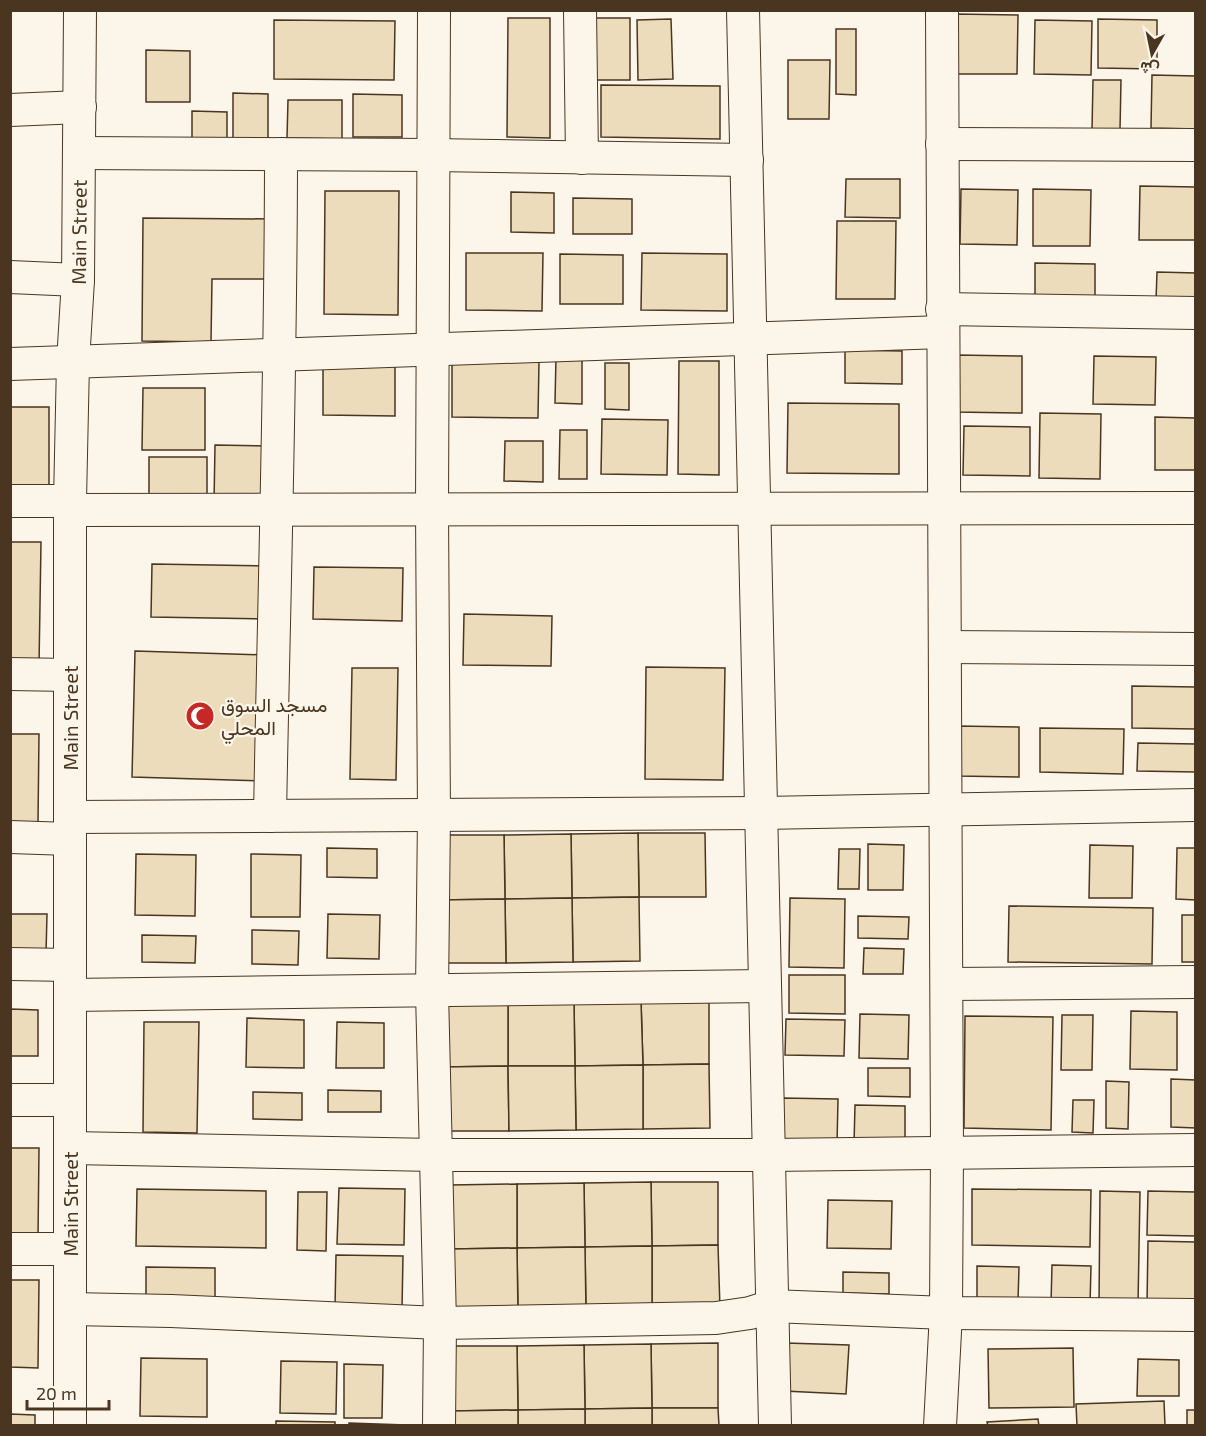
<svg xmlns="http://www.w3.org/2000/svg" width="1206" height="1436" font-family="'Exo 2',Vazirmatn,sans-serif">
  <rect width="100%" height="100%" fill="#fbf6e9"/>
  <g fill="#ecdcbc" stroke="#4a3520" stroke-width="1.5">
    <polygon points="955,14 1018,15 1017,74 954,74"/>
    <polygon points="508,18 550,18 550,138 507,137"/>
    <rect x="590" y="18" width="40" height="62"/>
    <polygon points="671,19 673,79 638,80 637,20"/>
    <polygon points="1098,19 1157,20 1157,69 1098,68"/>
    <polygon points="274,20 395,21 394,80 274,79"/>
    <polygon points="1035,20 1092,21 1091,75 1034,74"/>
    <polygon points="836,29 856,29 856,95 836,94"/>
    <polygon points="146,50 190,51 190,102 146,102"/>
    <polygon points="788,60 830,60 829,119 788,119"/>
    <polygon points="1152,75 1196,76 1196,129 1151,128"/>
    <polygon points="1093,80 1121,80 1120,130 1092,130"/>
    <polygon points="601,85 720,86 720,139 601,137"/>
    <polygon points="233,93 268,94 268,142 233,142"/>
    <polygon points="353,94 402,95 402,137 353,137"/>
    <polygon points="288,100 342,100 342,139 287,138"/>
    <polygon points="192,111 227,112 227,141 192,141"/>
    <polygon points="846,179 900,179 900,218 845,217"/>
    <polygon points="1140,186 1196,187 1196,240 1139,240"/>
    <polygon points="961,189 1018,190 1017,245 960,244"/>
    <polygon points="1033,189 1091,190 1090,246 1033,246"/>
    <polygon points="325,191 399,191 398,315 324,314"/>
    <polygon points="511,192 554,193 554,233 511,232"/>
    <polygon points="573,198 632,199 632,234 573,234"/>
    <polygon points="143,218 272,219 272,279 212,279 211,342 142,341"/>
    <polygon points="837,221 896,221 895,299 836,299"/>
    <polygon points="466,253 543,253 542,311 466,310"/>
    <polygon points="642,253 727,254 727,311 641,310"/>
    <polygon points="560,254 623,255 623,304 560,304"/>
    <polygon points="1035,263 1095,264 1095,302 1035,301"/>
    <polygon points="1157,272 1196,273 1196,302 1156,301"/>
    <polygon points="845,350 902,351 902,384 845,383"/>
    <polygon points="956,355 1022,356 1022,413 955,412"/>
    <polygon points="1094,356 1156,357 1155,405 1093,404"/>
    <polygon points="556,357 582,357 582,404 555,403"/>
    <polygon points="452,360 539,361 538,418 452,417"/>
    <polygon points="679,361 719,361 719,475 678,474"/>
    <polygon points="605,363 629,363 629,410 605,409"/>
    <polygon points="323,365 395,365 395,416 323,415"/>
    <polygon points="143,388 205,388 205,450 142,450"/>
    <polygon points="788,403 899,404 899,474 787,473"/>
    <rect x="10" y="407" width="39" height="82"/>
    <polygon points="1040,413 1101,414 1100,479 1039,478"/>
    <polygon points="1155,417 1196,418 1196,470 1155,470"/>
    <polygon points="602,419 668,420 667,475 601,474"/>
    <polygon points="964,426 1030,427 1030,476 963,475"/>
    <polygon points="560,430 587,430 587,479 559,479"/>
    <polygon points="505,441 543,441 543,482 504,481"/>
    <polygon points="215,445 272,446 271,504 214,503"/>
    <rect x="149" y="457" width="58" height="44"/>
    <polygon points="10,542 41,542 39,666 10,666"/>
    <polygon points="152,564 266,566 265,619 151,617"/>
    <polygon points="314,567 403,568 402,621 313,619"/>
    <polygon points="464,614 552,616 551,666 463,665"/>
    <polygon points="135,651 268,655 265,781 132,777"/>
    <polygon points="646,667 725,668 723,780 645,779"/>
    <polygon points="352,668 398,668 396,780 350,779"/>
    <polygon points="1132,686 1196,687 1196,729 1132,728"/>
    <polygon points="957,726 1019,727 1019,777 957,776"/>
    <polygon points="1040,728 1124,729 1123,774 1040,772"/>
    <polygon points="10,734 39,734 38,823 10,822"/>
    <polygon points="1138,743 1196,744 1196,772 1137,771"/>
    <polygon points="638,833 705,833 706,897 639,897"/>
    <polygon points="638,833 639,897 572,898 571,834"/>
    <polygon points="571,834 572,898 505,899 504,835"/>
    <polygon points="437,835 504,835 505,899 438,900"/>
    <polygon points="868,844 904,845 903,890 868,890"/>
    <polygon points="1090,845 1133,846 1132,898 1089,898"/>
    <polygon points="327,848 377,849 377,878 327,877"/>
    <polygon points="1177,848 1196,848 1196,900 1176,899"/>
    <polygon points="839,849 860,849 859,889 838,889"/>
    <polygon points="136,854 196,855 195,916 135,915"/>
    <polygon points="251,854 301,855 300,917 251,917"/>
    <polygon points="639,897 640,961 573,962 572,898"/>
    <polygon points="572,898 573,962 506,963 505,899"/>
    <polygon points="790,898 845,899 844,968 789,967"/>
    <polygon points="505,899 506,963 439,963 438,900"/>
    <polygon points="1009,906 1153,908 1152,964 1008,962"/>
    <polygon points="10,914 47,914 46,954 10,954"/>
    <polygon points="328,914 380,915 379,959 327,958"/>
    <rect x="1182" y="915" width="14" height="47"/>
    <polygon points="858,916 909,917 908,939 858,938"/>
    <polygon points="252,930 299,931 298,965 252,964"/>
    <polygon points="142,935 196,936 195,963 142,962"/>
    <polygon points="864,948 904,949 903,974 863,974"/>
    <polygon points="789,975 845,975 845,1014 789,1013"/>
    <polygon points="709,1000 709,1064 643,1065 641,1001"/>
    <polygon points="641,1001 643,1065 575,1066 574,1002"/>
    <polygon points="574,1002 575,1066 508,1066 508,1003"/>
    <polygon points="440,1003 508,1003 508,1066 441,1067"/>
    <polygon points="10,1009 38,1010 38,1056 10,1056"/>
    <polygon points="1131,1011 1177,1012 1177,1070 1130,1069"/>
    <polygon points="860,1014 909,1015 908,1059 859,1058"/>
    <polygon points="1062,1015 1093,1015 1092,1070 1061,1070"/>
    <polygon points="965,1016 1053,1017 1051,1130 964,1128"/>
    <polygon points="247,1018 304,1020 304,1068 246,1067"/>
    <polygon points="786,1019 845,1020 844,1056 785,1055"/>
    <polygon points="144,1022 199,1022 197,1133 143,1132"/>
    <polygon points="337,1022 384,1023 384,1068 336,1068"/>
    <polygon points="709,1064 710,1128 643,1129 643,1065"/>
    <polygon points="643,1065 643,1129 576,1130 575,1066"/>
    <polygon points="508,1066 509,1131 442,1131 441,1067"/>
    <polygon points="508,1066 575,1066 576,1130 509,1131"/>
    <polygon points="868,1068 910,1068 910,1097 868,1096"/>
    <polygon points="1171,1079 1196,1080 1196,1128 1171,1127"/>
    <polygon points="1106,1081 1129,1082 1128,1129 1106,1128"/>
    <polygon points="328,1090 381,1091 381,1112 328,1112"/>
    <polygon points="253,1092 302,1093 302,1120 253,1119"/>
    <polygon points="782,1098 838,1099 837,1145 782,1144"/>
    <polygon points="1073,1100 1094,1100 1093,1133 1072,1132"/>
    <polygon points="855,1105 905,1106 905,1146 854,1145"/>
    <polygon points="10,1148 39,1148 38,1239 10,1239"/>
    <polygon points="651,1182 718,1182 718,1245 652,1246"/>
    <polygon points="651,1182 652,1246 585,1247 584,1183"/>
    <polygon points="584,1183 585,1247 517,1248 517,1184"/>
    <polygon points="517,1184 517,1248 451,1249 450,1185"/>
    <polygon points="339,1188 405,1189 404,1245 337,1244"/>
    <polygon points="137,1189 266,1191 266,1248 136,1246"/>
    <polygon points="972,1189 1091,1190 1090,1247 972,1245"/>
    <polygon points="1100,1191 1140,1192 1138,1305 1099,1305"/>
    <polygon points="1148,1191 1196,1192 1196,1236 1147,1235"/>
    <polygon points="298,1192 327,1192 326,1251 297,1250"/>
    <polygon points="828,1200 892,1201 891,1249 827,1248"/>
    <polygon points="1148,1241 1196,1242 1196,1304 1147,1304"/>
    <polygon points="718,1245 720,1309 652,1310 652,1246"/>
    <polygon points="652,1246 652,1310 586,1311 585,1247"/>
    <polygon points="585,1247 586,1311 518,1312 517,1248"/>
    <polygon points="517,1248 518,1312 451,1312 451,1249"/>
    <polygon points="336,1255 403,1256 402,1309 335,1308"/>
    <polygon points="1052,1265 1091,1266 1090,1305 1051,1304"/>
    <polygon points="977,1266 1019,1267 1018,1301 977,1301"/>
    <polygon points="146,1267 215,1268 215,1298 146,1297"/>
    <polygon points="843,1272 889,1273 889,1294 843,1293"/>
    <polygon points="10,1280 39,1280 38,1368 10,1367"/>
    <polygon points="718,1343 718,1408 652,1408 651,1344"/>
    <polygon points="786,1343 849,1345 846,1394 784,1391"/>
    <polygon points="651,1344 652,1408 585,1409 584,1345"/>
    <polygon points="584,1345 585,1409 518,1410 517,1346"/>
    <polygon points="449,1346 517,1346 518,1410 451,1411"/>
    <polygon points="1073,1348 1074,1407 989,1408 988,1349"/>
    <polygon points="141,1358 207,1359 207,1417 140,1416"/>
    <polygon points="1138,1359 1179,1360 1179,1396 1137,1396"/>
    <polygon points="281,1361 337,1362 336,1414 280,1413"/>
    <polygon points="344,1364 383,1365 382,1418 344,1418"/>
    <polygon points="1164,1401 1165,1426 1077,1426 1076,1404"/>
    <polygon points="652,1408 718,1408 719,1426 652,1426"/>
    <polygon points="652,1408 652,1426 585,1426 585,1409"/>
    <polygon points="585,1409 585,1426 518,1426 518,1410"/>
    <polygon points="518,1410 518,1426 451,1426 451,1411"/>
    <rect x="1187" y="1410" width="9" height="16"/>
    <polygon points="10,1414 35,1415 35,1426 10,1426"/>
    <polygon points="1038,1419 1039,1426 988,1426 987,1422"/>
    <polygon points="276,1421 335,1422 335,1426 276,1426"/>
    <polygon points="349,1423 406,1425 406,1426 349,1426"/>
  </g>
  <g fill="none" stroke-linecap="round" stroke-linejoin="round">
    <g stroke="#4a3520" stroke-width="34">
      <g id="minor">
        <polyline points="434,10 432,510 434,816 432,992 440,1323 439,1426"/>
        <polyline points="580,10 582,158"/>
        <polyline points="743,10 775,1426"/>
        <polyline points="10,110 80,107"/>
        <polyline points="942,144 1196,145"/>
        <polyline points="79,153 434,155 747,160"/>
        <polyline points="10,277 78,280"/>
        <polyline points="942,309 1196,313"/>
        <polyline points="10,364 943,332"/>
        <polyline points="10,501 70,501"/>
        <polyline points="70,510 1196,508"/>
        <polyline points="945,647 1196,649"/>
        <polyline points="10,674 70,675"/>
        <path d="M270 816C274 595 281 375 281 154"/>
        <polyline points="70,817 761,813 1196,805"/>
        <polyline points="10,837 70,839"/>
        <polyline points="10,964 70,965"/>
        <polyline points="947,984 1196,982"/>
        <polyline points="70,995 765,986"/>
        <polyline points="10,1100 70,1100"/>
        <polyline points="70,1148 435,1155 769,1155 1196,1150"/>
        <polyline points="10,1249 70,1249"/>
        <polyline points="70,1309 171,1311 440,1323 716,1318 750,1313 772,1306 946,1313 1196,1315"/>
        <path id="s1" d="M70 1426V501L73 362 78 280 80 10"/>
        <polyline points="940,1426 946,1313 947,1152 942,10"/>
      </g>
    </g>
    <use href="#minor" stroke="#fbf6e9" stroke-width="32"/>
  </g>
  <defs>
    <g id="mosque-disc" transform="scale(1.5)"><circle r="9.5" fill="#c62828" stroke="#fbf6e9"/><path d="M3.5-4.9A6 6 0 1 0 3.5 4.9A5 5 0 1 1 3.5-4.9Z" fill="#fff"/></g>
  </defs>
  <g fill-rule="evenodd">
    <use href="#mosque-disc" x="200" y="716"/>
  </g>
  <g text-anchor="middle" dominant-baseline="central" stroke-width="4.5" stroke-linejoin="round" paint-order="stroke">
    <g font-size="20" fill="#4a3520" stroke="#fbf6e9">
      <text stroke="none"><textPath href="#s1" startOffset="1194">Main Street</textPath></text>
      <text transform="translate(70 718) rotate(-90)">Main Street</text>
      <text transform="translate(70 1204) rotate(-90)">Main Street</text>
    </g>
    <g font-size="20" fill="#4a3520" stroke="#fbf6e9" text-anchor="start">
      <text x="221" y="704">مسجد السوق<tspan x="221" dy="23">المحلي</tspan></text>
    </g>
  </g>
  <rect width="1206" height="1436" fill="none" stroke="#4a3520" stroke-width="24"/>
  <g transform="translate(1152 54) rotate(189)" stroke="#fbf6e9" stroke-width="4.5" paint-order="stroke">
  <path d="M0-4.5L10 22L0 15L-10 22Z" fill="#4a3520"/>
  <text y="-9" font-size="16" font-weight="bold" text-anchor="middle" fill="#4a3520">ش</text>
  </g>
  <path d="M27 1400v9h82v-9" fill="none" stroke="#4a3520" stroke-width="3"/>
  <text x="36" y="1400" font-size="18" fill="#4a3520" stroke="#fbf6e9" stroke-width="4.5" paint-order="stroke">20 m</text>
</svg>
